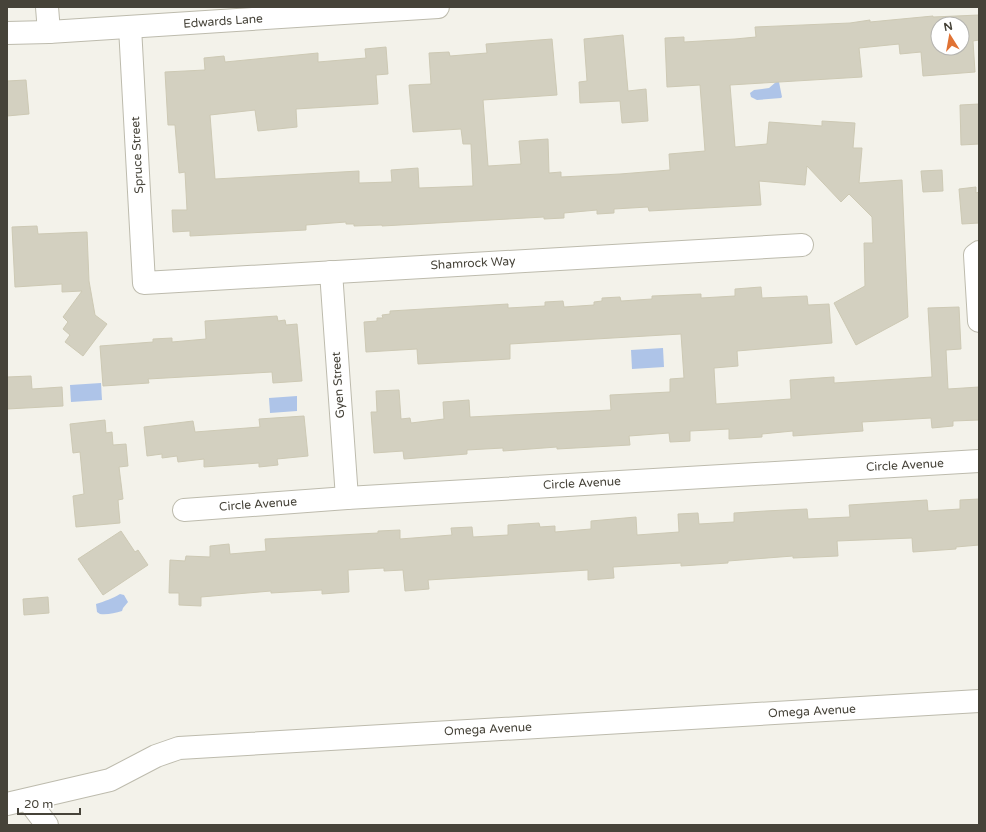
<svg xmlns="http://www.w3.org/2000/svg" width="986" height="832" font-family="'Varela Round',sans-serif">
  <rect width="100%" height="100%" fill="#f3f2ea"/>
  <g fill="#aec4e8">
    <polygon points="776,82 779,82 782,97 781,98 757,100 751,97 750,93 754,90 769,88"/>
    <polygon points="663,348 664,367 632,369 631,350"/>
    <polygon points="101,383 102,400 71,402 70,385"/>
    <polygon points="297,396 297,411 270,413 269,398"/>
    <path d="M120 594 124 595 128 602 123 608 122 611C115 613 107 615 100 614L97 612 96 604C105 601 112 599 120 594Z"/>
  </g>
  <g fill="#d3d0c0" stroke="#cdc9b4" fill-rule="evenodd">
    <path d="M979 15V40L973 41 975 72 923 76 921 52 900 54 899 44 859 48 862 77 730 85 735 147 767 144 769 122 822 126V121L855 123 853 148H862L859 183 902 180 908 317 856 345 834 303 865 286 864 243H873L872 217 849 194 841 202 807 166 805 185 759 181 761 205 649 211 648 207 614 209V213L597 214V210L564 213V218L544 219V217L382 226V225L354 226V224H346V222L306 225V230L190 236V231L173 232 172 210H187L185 172 179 173 175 125H168L165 72 205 70 204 58 224 56 225 62 318 53V62L366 58 365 49 386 47 388 74 376 75 378 104 296 109 297 127 258 131 255 110 210 115 215 179 359 171V183L392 182 391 170 418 168 419 188 473 186 471 144H463L461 129 413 132 409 85 431 84 429 53 449 52 450 56 487 53 486 44 552 39 557 95 483 100 488 166 521 164 519 141 548 139 549 173 561 172V177L620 174 670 170 669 154 705 151 700 85 667 87 665 38 684 37V42L735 39 756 37 755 27 850 23 870 20V22L933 16V17ZM938 24H962V48H938Z"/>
    <polygon points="623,35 628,91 646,89 648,121 622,123 620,101 580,103 579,82 587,81 584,39"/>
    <polygon points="26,80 29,114 7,116 7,81"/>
    <polygon points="979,104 979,144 961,145 960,105"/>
    <polygon points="942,170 943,191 923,192 921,171"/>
    <polygon points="976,187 976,193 979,192 979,223 962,224 959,189"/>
    <polygon points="37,226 38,234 87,232 89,281 95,315 107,324 83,356 65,342 70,335 63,329 68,322 63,317 82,291 62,292 62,284 15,287 12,227"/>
    <polygon points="761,287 762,298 807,296 808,305 829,304 832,343 737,351 738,366 714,368 716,404 791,399 790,380 834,377 834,383 932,377 928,308 959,307 961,349 946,350 948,389 979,387 979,420 953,421 953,426 932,428 931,418 862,422 863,431 793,436 793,431 762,434 762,437 729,439 729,429 690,431 690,441 670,442 669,433 629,436 630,445 557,449 557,447 503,451 503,448 467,450 467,454 404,459 403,451 374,453 371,412 377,412 376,391 399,390 401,419 410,418 411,423 444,419 443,402 469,400 470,417 611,410 610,395 670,392 670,379 684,378 681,334 510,344 510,359 418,364 417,349 366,352 364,322 377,321 377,318 383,318 382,315 390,314 390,311 508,304 508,308 545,306 545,302 563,301 564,307 594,305 594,302 602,301 602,298 620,297 621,301 652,299 652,296 701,294 701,298 735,296 735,289"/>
    <polygon points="277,316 278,321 285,320 286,325 297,324 302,381 273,383 272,372 148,379 149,383 103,386 100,346 153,342 153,339 172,338 172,342 206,339 205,321"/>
    <polygon points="31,376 32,389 62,387 63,406 7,409 7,377"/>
    <polygon points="304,416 308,456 277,459 278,465 259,467 259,463 204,467 204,459 178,462 177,456 162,458 162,454 147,456 144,427 193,421 195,432 260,427 259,419"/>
    <polygon points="105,420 106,433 112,432 113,445 126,444 128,466 119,467 123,499 118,500 120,523 76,527 73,496 84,494 80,452 73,453 70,424"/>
    <polygon points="979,499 979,545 956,547 956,549 913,552 912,538 837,541 838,556 793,558 793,556 728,561 728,563 681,566 681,563 613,567 614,578 588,580 588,570 428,580 429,589 405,591 403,570 384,571 384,568 348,570 349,592 322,594 322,590 271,593 271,591 201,597 201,606 179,605 179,593 169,593 170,560 185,561 186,556 210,557 210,546 229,544 230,554 266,551 265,539 378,533 378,531 400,530 400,539 452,535 451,528 472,527 473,537 508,535 508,525 539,523 540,527 555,526 555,532 591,529 591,521 636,517 637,535 679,532 678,514 698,513 699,524 734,522 734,513 765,511 807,509 808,519 850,517 849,505 927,500 928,511 960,509 960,500"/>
    <polygon points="121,531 135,552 138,550 148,565 103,595 78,559"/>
    <polygon points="48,597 49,613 24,615 23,599"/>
  </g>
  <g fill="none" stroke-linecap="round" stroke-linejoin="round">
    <g stroke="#bdbbad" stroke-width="24">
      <g id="minor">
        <polyline points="47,7 49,32"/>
        <polyline points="130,27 144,283 802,245"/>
        <polyline points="7,33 49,32 438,7"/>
        <polyline points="979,252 975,255 979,321"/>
        <polyline points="331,272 347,498"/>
        <polyline points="184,510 347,498 979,461"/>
        <polyline points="28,800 47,825"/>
        <polyline points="7,804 110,780 156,756 179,748 979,701"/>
      </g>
    </g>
    <use href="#minor" stroke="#fff" stroke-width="22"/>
  </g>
  <g text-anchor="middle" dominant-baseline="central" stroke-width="3" stroke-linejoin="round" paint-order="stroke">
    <g font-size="12" fill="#464339" stroke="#fff">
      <text transform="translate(223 21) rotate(-4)">Edwards Lane</text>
      <text transform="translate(137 155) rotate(-93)">Spruce Street</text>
      <text transform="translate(473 263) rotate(-3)">Shamrock Way</text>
      <text transform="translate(338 385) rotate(-94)">Gyen Street</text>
      <text transform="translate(905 465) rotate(-3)">Circle Avenue</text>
      <text transform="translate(582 483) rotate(-3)">Circle Avenue</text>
      <text transform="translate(258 504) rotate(-4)">Circle Avenue</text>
      <text transform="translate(812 711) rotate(-3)">Omega Avenue</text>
      <text transform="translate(488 729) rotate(-3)">Omega Avenue</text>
    </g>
  </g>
  <rect width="986" height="832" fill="none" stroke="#464339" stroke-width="16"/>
  <g transform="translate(950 36) rotate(349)"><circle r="19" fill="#ffffff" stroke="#b5b4b0"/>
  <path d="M0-3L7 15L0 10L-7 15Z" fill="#e07234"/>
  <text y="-6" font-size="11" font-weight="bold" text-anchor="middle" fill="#464339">N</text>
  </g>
  <path d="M18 808v6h62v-6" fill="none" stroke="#464339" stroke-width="2"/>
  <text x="24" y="808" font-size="12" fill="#464339" stroke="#ffffff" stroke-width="3" paint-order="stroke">20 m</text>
</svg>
